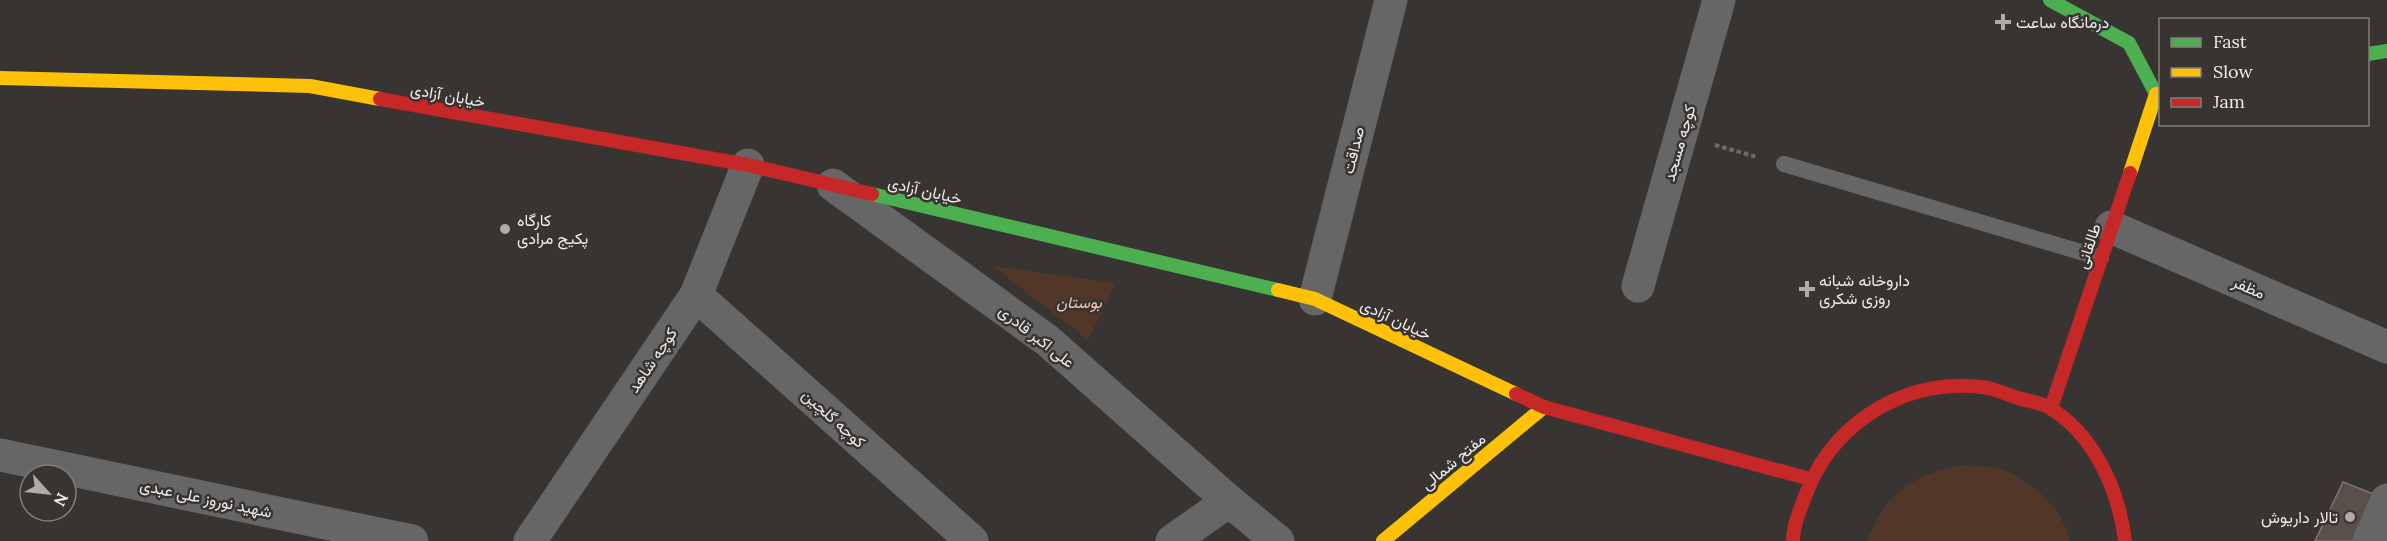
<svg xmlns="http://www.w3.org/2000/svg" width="2387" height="541" font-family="Lora,Vazirmatn,serif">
  <rect width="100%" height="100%" fill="#373432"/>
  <g fill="#523729">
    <polygon points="993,266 1116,283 1088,340"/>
    <path d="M1961 465C1972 466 1984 466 1995 468 2027 475 2063 508 2070 541H1867C1887 492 1911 476 1961 465Z"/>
  </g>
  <polygon fill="#5b4f49" stroke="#777574" stroke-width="1.5" points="2343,482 2381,497 2366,536 2352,541 2315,541"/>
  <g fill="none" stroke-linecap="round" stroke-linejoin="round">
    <polyline stroke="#6d6c6b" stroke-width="4" stroke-dasharray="4.5 3" stroke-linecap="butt" points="1715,145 1757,157"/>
    <polyline stroke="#676666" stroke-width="16" points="1784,164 2101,258"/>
    <g stroke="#676666" stroke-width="33">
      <polyline points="833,185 1048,341 1229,501"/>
      <polyline points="2111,227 2387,347"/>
      <polyline points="1638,286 1719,0"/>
      <polyline points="696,295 972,541"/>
      <polyline points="1315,299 1391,0"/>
      <polyline points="0,455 412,541"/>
      <polyline points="530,541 696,295 748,165"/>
      <polyline points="1172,541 1229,501 1278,541"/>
      <polyline points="2369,541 2387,500"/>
    </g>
    <g stroke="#4caf50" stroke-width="14">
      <polyline points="2050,0 2129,43 2156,94"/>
      <polyline points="2368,54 2387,51"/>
      <polyline points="872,194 1278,290"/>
    </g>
    <g stroke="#ffc107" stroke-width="14">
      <polyline points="0,78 310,86 380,99"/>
      <polyline points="2130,173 2156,94"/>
      <polyline points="1278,290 1315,299 1516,394"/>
      <polyline points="1383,541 1544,407"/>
    </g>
    <g stroke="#c62828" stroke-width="14">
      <polyline points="380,99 748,165 872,194"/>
      <polyline points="1516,394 1544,407 1810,479"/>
      <polyline points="2051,408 2130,173"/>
      <path d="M1793 541C1793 524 1802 505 1808 489 1836 419 1912 375 1988 388 1998 390 2008 395 2018 398 2028 401 2039 402 2048 407 2094 433 2119 491 2125 541"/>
    </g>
  </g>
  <g fill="#aeabaa" stroke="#383431" stroke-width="2">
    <path d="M2000 13h6v6h6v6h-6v6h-6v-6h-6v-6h6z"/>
    <circle cx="505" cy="229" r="6"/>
    <path d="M1804 280h6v6h6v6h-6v6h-6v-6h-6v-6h6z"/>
    <circle cx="2350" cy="517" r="6"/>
  </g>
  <g text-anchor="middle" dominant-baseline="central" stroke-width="5" stroke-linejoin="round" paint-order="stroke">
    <g font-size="16" fill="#eeebea" stroke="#383431" text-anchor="start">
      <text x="2016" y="22">درمانگاه ساعت</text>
      <text x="517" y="220">کارگاه<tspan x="517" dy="18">پکیج مرادی</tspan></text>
      <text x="1819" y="280">داروخانه شبانه<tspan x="1819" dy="18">روزی شکری</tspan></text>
      <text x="2338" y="517" text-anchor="end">تالار داریوش</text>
    </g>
    <g font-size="16" fill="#eeebea" stroke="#383431">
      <text transform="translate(448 95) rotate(10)">خیابان آزادی</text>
      <text transform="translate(1679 143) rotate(-74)">کوچه مسجد</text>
      <text transform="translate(1353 150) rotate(-76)">صداقت</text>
      <text transform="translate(925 190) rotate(13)">خیابان آزادی</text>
      <text transform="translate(2088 246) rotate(-72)">طالقانی</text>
      <text transform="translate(2249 287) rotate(24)">مظفر</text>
      <text transform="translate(1396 319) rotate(25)">خیابان آزادی</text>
      <text transform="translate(1037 336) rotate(38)">علی اکبر قادری</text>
      <text transform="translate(652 360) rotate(-56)">کوچه شاهد</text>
      <text transform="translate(834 418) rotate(42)">کوچه گلچین</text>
      <text transform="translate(1453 461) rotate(-40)">مفتح شمالی</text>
      <text transform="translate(206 498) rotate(12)">شهید نوروز علی عبدی</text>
    </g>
    <g font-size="16" font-style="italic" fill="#f8c6af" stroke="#383431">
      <text x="1079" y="302">بوستان</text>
    </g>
  </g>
  <rect x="2159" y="18" width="210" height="108" fill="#383431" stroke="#817d7b" stroke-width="1.5"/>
  <rect x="2171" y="38" width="30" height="9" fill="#4caf50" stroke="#817d7b" stroke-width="1.5"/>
  <text x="2213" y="48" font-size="18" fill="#eeebea">Fast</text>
  <rect x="2171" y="68" width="30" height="9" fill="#ffc107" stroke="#817d7b" stroke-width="1.5"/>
  <text x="2213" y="78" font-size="18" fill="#eeebea">Slow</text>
  <rect x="2171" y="98" width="30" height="9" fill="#c62828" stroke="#817d7b" stroke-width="1.5"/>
  <text x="2213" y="108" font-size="18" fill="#eeebea">Jam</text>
  <g transform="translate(48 493) rotate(117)"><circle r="28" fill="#383431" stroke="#817d7b" stroke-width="1.5"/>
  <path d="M0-4.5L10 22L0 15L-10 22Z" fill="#aeabaa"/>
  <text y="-9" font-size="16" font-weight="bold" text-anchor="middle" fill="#eeebea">N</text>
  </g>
</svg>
